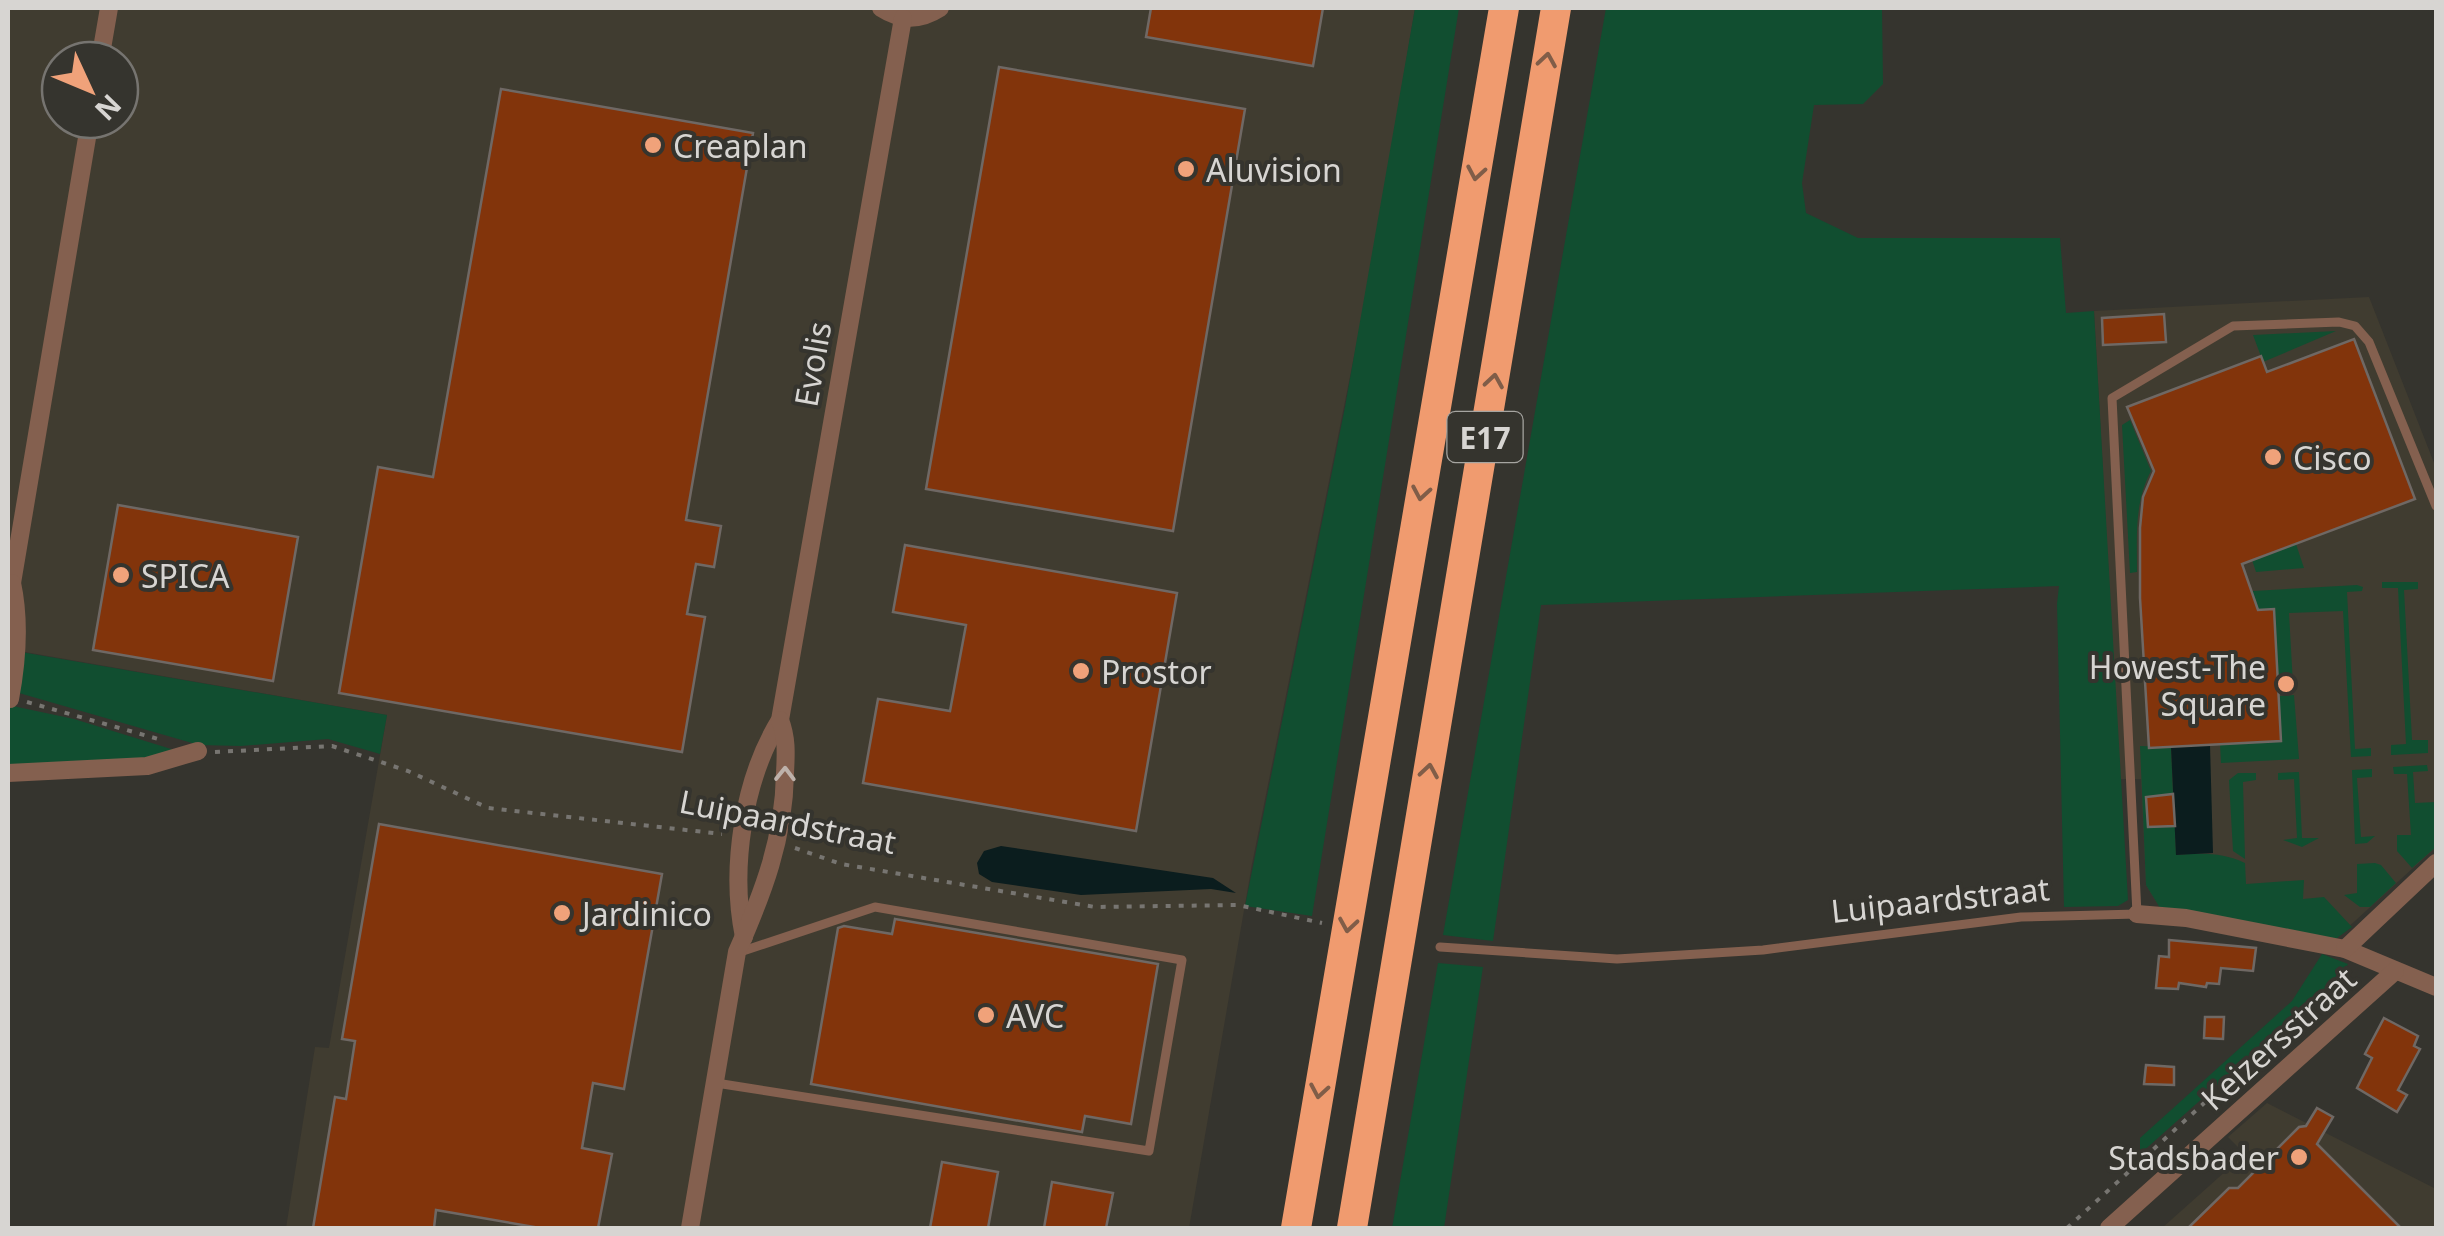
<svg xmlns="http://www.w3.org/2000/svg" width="2444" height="1236" font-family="'Noto Sans',sans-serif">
  <rect width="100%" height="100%" fill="#35342e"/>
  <g fill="#403c30" fill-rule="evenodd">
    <path d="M8 8H1415L1369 282 1252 864 1189 1228H286L315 1047 329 1048 387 715 8 649ZM60 60H120V120H60Z"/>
    <polygon points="2369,297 2436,468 2436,847 2333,941 2267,925 2160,908 2146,885 2141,779 2120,779 2094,311"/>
    <polygon points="2267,1103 2436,1189 2436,1228 2162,1228 2245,1154 2228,1137"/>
  </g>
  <g fill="#114e30">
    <polygon points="1415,8 1459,8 1312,916 1245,906 1345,407"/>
    <polygon points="1606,8 1882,8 1883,84 1863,104 1814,105 1802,183 1806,213 1858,238 2060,238 2066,313 2094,311 2128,900 2118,906 2064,907 2057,604 2059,586 1541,605 1493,941 1443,935"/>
    <polygon points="2336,331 2263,362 2253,335"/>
    <path d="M2130 420 2151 471C2134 503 2137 537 2137 572L2130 573 2122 425Z"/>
    <polygon points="2296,544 2304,568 2256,572 2252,560"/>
    <polygon points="2382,582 2418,582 2418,589 2404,590 2412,740 2428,740 2428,753 2391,755 2391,745 2406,744 2398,588 2382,588"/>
    <polygon points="2357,585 2363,587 2362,591 2347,592 2355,749 2371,748 2371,756 2351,757 2343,611 2289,613 2293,685 2278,686 2220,612 2219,593"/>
    <polygon points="21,652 387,715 380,754 328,739 241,746 199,745 19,693"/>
    <polygon points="2294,695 2299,759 2221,763 2220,744 2278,696"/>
    <polygon points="8,705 74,719 184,753 167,758 8,769"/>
    <path d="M2140 746 2171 747 2173 794 2147 797 2148 827 2175 826 2176 855C2201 853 2222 852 2245 863L2246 884 2304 880 2303 899 2324 897 2352 927 2333 941 2267 925 2160 908 2146 885Z"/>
    <polygon points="2427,765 2428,771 2413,772 2415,803 2436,802 2436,847 2412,868 2397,851 2397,835 2411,835 2407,774 2394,774 2393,767"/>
    <polygon points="2372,769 2372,777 2357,778 2361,837 2375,836 2367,843 2355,844 2352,770"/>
    <polygon points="2299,772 2302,838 2319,838 2302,847 2283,840 2297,838 2294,779 2278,780 2278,773"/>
    <polygon points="2238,773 2256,773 2256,780 2243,782 2245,859 2233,851 2229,780"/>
    <polygon points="2375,863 2381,865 2396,883 2370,907 2360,907 2344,895 2357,893 2357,864"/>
    <polygon points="2322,954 2348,964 2343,973 2140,1154 2140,1138 2292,1001"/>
    <polygon points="1438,963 1483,967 1444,1228 1392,1228"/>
  </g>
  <g fill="#0b1d1e">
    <polygon points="2210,745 2213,853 2176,855 2171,747"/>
    <polygon points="1001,846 1213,878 1236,893 1211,889 1081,895 992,882 979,874 977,863 984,851"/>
  </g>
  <g fill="#82340b" stroke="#6f6864" stroke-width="2.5">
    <polygon points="1151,8 1323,8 1313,66 1146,37"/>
    <polygon points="999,67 1245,109 1173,531 926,489"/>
    <polygon points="501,89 753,133 686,520 721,526 714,567 696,564 687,614 705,617 682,752 339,693 378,467 433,477"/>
    <polygon points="2164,314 2166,342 2103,345 2102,318"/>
    <polygon points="2354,339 2415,499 2242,564 2258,610 2274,609 2281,741 2149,748 2140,598 2140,528 2143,497 2154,471 2127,407 2261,356 2267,372"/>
    <polygon points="118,505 298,537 273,681 93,650"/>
    <polygon points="905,545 1177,593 1136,831 863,783 878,699 950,711 966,625 893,612"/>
    <polygon points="2173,794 2175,826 2148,827 2146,797"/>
    <polygon points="379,824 662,874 624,1089 593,1083 582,1148 612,1154 598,1228 540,1228 436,1210 434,1228 313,1228 335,1097 346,1099 355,1041 342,1039"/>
    <polygon points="895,919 1158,964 1131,1124 1085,1116 1082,1132 811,1084 838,928 844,926 892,934"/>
    <polygon points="2169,940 2256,948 2253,971 2221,968 2219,984 2207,983 2206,987 2179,983 2178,989 2156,988 2159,956 2169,957"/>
    <polygon points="2205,1017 2224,1017 2223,1039 2204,1038"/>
    <polygon points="2384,1018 2418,1036 2414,1046 2420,1049 2398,1090 2407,1095 2397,1112 2357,1088 2372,1058 2365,1054"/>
    <polygon points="2146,1065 2174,1067 2174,1085 2144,1084"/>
    <polygon points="2317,1108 2333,1117 2317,1144 2401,1228 2188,1228 2229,1188 2238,1188 2299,1127 2306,1126"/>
    <polygon points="942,1162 998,1172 988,1228 930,1228"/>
    <polygon points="1052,1182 1113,1193 1106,1228 1044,1228"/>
  </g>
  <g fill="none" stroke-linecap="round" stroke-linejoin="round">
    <g stroke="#777571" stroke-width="4" stroke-dasharray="5 8" stroke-linecap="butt">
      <polyline points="27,702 162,740"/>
      <polyline points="215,752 332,746 408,771 488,808 722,834"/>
      <polyline points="795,848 841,864 1095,907 1238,905 1322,923"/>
      <polyline points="2067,1228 2348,972"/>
    </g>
    <g stroke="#84604f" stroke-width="9">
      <polyline points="1440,947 1617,959 1763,950 2021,917 2137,914 2112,398 2233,326 2339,322 2355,326 2369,342 2436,506"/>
      <polyline points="716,1083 1149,1151 1182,960 875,907 740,952"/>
    </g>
    <g stroke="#84604f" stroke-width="18">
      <path d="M881 8C901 21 920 21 940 8"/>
      <polyline points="100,60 109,8"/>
      <polyline points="8,591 12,583 90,120"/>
      <path d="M10 699C17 662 20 620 12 583"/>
      <polyline points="8,773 147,766 198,751"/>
      <polyline points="2137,914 2186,918 2345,949 2436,987"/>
      <path d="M744 937C730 869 743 780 780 720L903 18"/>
      <polyline points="2345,949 2436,863"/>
      <path d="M690 1228 737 952C763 893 784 839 785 773 786 754 787 738 780 720"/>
      <polyline points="2109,1228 2395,971"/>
    </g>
    <g stroke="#f09b6f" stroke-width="30">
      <polyline points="1296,1228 1504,8"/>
      <polyline points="1352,1228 1556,8"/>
    </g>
  </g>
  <defs><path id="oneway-chevron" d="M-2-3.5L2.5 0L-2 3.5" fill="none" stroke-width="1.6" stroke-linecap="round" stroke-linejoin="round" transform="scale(2.5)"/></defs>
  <g stroke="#805d48">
    <use href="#oneway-chevron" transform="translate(1547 60) rotate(-81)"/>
    <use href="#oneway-chevron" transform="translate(1476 173) rotate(100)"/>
    <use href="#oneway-chevron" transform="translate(1494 381) rotate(-81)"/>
    <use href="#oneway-chevron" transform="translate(1421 493) rotate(100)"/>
    <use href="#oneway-chevron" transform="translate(1429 771) rotate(-81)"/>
    <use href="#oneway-chevron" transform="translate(1348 925) rotate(99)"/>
    <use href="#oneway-chevron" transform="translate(1319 1091) rotate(100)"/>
  </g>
  <use stroke="#beb2ab" href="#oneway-chevron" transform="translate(785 774) rotate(-89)"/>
  <g fill="#f0a27a" stroke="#35342e" stroke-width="4">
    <circle cx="653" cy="145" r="10"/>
    <circle cx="1186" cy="169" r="10"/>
    <circle cx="2273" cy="457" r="10"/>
    <circle cx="121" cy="575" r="10"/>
    <circle cx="1081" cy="671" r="10"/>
    <circle cx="2286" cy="684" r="10"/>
    <circle cx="562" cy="913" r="10"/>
    <circle cx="986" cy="1015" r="10"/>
    <circle cx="2299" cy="1157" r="10"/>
  </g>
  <g text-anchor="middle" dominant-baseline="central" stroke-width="8" stroke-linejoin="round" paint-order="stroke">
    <rect fill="#35342e" stroke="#a6a5a1" stroke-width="2.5" x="1447.5" y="412" width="75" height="50" rx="8"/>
    <g font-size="30" font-weight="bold" fill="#d7d5d2">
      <text x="1485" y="437">E17</text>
    </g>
    <g font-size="32" fill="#d7d5d2" stroke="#35342e" text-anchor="start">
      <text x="673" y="145">Creaplan</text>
      <text x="1206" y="169">Aluvision</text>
      <text x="2293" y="457">Cisco</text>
      <text x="141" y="575">SPICA</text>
      <text x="2266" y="666" text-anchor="end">Howest-The<tspan x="2266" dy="37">Square</tspan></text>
      <text x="1101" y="671">Prostor</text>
      <text x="582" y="913">Jardinico</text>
      <text x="1006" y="1015">AVC</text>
      <text x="2279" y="1157" text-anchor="end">Stadsbader</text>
    </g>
    <g font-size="32" fill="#d7d5d2" stroke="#35342e">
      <text transform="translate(812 364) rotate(-80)">Evolis</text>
      <text transform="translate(788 821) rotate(11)">Luipaardstraat</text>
      <text transform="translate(1940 899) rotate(-6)">Luipaardstraat</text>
      <text transform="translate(2278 1038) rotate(-42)">Keizersstraat</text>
    </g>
  </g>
  <rect width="2444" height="1236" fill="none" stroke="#d7d5d2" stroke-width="20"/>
  <g transform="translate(90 90) rotate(134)"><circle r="48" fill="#35342e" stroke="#767470" stroke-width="2.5"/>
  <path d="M0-8L18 38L0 25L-18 38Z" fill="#f0a27a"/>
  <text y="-15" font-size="28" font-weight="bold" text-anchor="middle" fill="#d7d5d2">N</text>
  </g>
</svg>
